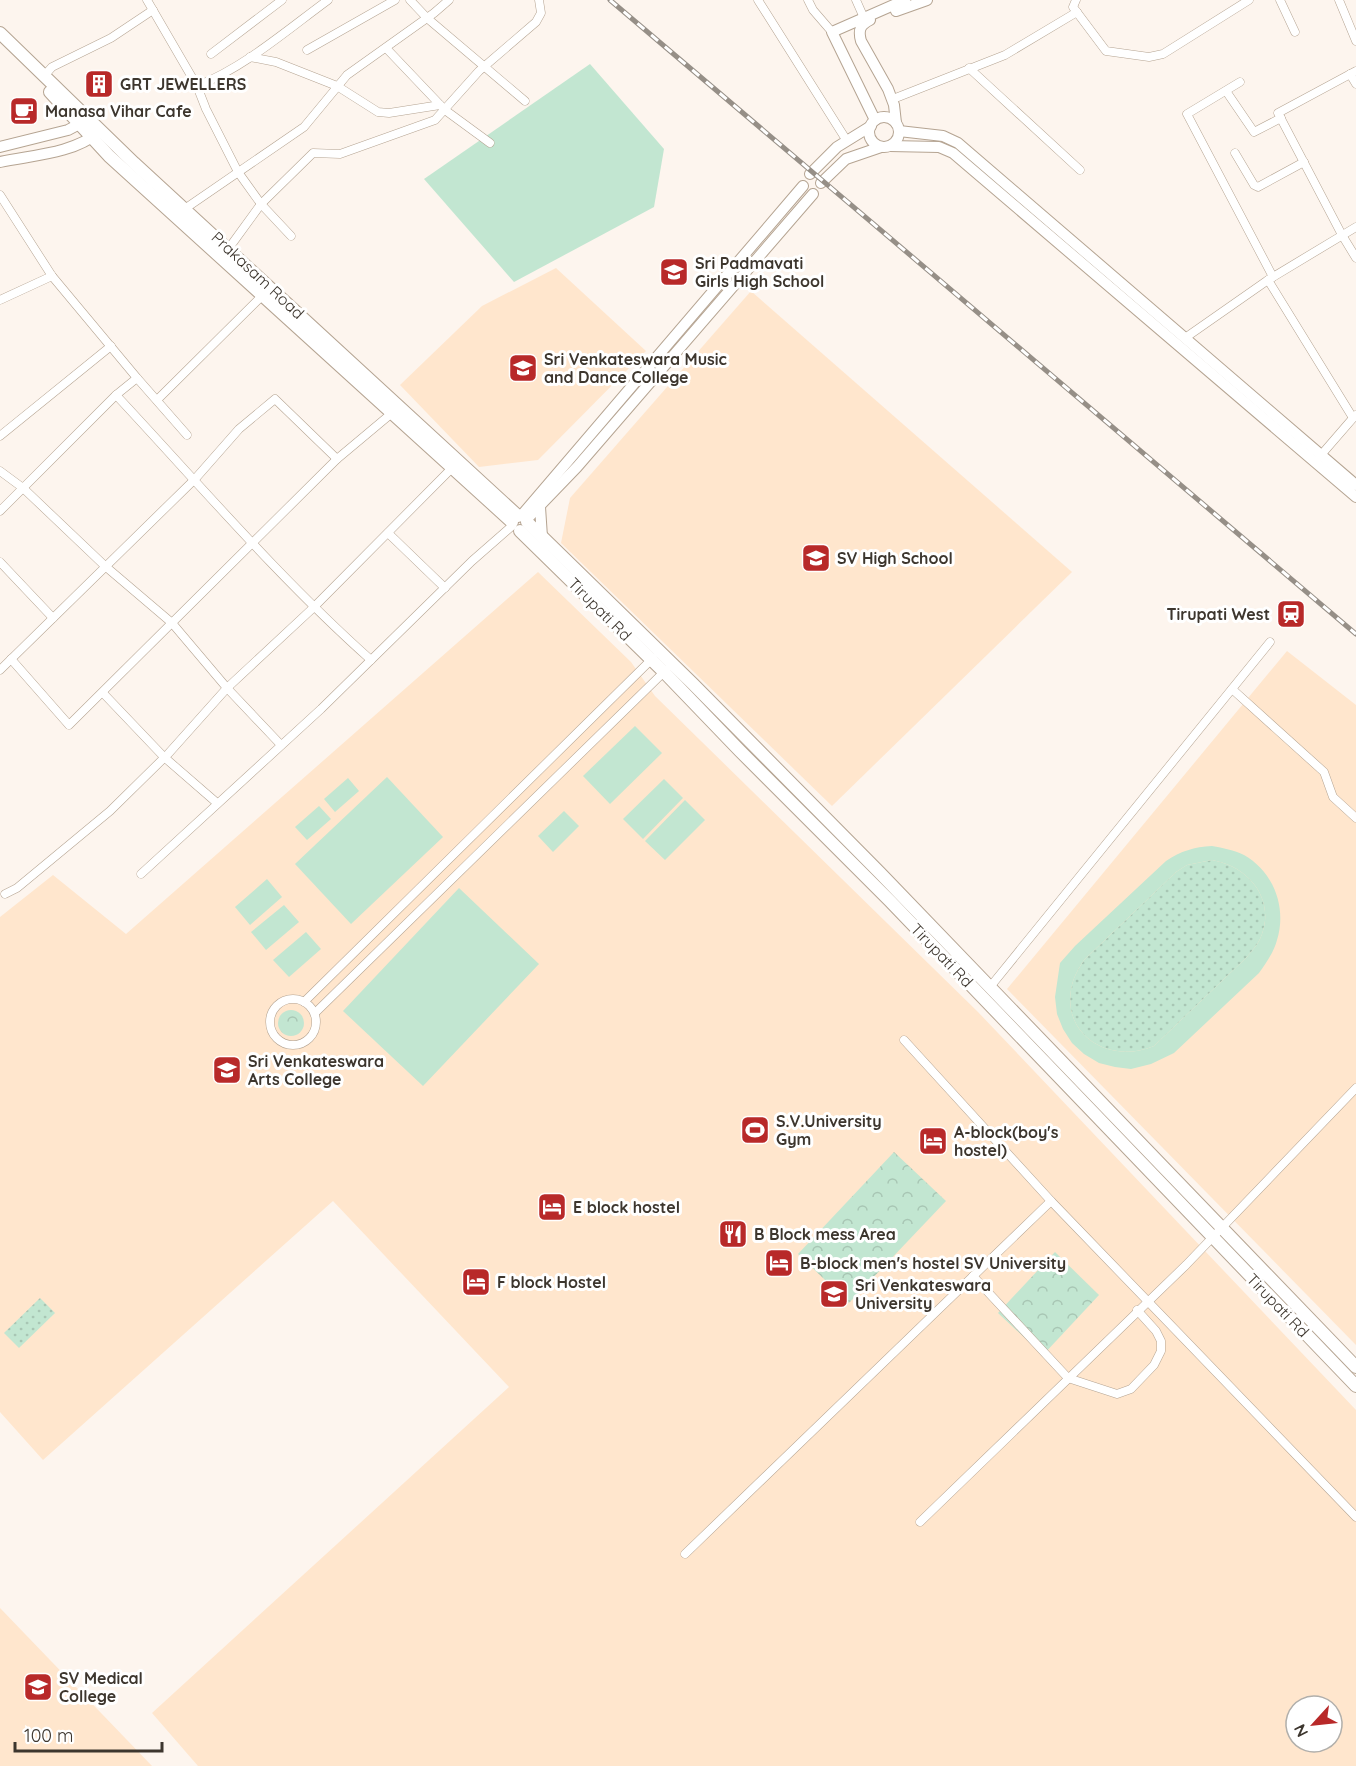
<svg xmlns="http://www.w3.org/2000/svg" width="1356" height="1766" font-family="Quicksand,sans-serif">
  <defs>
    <pattern id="grass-dots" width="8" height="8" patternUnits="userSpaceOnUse" patternTransform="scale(1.5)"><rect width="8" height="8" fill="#c2e6d1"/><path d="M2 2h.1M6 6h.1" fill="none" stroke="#a8c6b4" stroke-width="1.8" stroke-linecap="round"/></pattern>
    <pattern id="park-crowns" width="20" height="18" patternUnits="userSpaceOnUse" patternTransform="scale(1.5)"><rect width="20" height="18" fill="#c2e6d1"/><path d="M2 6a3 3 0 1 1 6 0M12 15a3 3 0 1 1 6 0" fill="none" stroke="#a8c6b4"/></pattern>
  </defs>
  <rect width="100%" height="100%" fill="#fdf5ee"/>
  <g fill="#ffe6cd" fill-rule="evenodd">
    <polygon points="556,268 646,351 538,460 479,467 400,385 482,306"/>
    <polygon points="751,291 1072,572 832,806 561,543 570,498"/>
    <path d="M538 572 631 662 655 696 978 1012 1356 1410V1766H198L152 1713 509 1387 333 1201 43 1460 0 1412V917L53 875 126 934ZM1296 1706H1332V1742H1296Z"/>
    <polygon points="1287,651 1356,705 1356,1345 1007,989"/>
    <polygon points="0,1608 152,1766 0,1766"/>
  </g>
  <g fill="url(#grass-dots)">
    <path d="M1212 860C1247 866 1275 897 1262 934 1259 943 1253 950 1247 957L1154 1046C1110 1065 1060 1035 1072 985 1074 976 1079 968 1084 960L1176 872 1187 865Z"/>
    <polygon points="40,1298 55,1313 19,1348 4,1333"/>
  </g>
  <g fill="url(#park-crowns)">
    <circle cx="291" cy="1023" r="13"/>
    <polygon points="894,1152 946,1201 849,1303 798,1254"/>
    <polygon points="1055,1252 1099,1295 1043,1355 998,1313"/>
  </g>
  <g fill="#c2e6d1" fill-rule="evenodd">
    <polygon points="590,64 664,149 654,207 514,282 424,179"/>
    <polygon points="635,726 662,753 610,804 583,776"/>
    <polygon points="387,777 443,837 351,924 295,864"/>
    <polygon points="348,778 359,791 335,812 324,799"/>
    <polygon points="664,779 683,798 643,839 623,819"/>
    <polygon points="685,800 705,820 665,860 645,841"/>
    <polygon points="319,806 331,819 307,840 295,827"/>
    <polygon points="564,811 579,826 553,852 538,836"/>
    <path d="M1212 846C1223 848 1234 850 1244 855 1274 872 1287 908 1277 940 1274 952 1266 963 1259 973L1174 1053 1151 1064 1131 1069 1115 1067 1099 1063 1084 1054 1072 1043 1063 1029 1057 1014 1055 997 1060 963 1075 946 1166 861C1181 851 1194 847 1212 846ZM1212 860C1247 866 1275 897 1262 934 1259 943 1253 950 1247 957L1154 1046C1110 1065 1060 1035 1072 985 1074 976 1079 968 1084 960L1176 872 1187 865Z"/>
    <polygon points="267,879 282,897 250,925 235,907"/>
    <polygon points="459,888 539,964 423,1086 343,1011"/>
    <polygon points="284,905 299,922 266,950 251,932"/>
    <polygon points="306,932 321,949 289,977 273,960"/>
  </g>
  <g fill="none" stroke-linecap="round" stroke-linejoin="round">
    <g stroke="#b5a492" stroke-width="9">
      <g id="street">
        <polyline points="147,0 197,86 206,109 238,172 261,204 291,236"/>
        <polyline points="410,0 427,18 525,101"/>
        <polyline points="758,0 847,141"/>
        <polyline points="808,0 813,10 832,32"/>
        <polyline points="856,0 864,18"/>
        <polyline points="1076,0 1073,7 1106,51 1149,57 1163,54 1249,0"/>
        <polyline points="1280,0 1295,32"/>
        <polyline points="1339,0 1356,41"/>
        <polyline points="386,48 445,110 490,143"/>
        <polyline points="307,50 395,0"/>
        <polyline points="211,54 282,0"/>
        <polyline points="250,57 276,62 337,86 378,112 389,113 440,105"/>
        <polyline points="969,68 1080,170"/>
        <polyline points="1356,71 1278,113 1342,235 1356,258"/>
        <polyline points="1350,74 1356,84"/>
        <polyline points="44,76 52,67 111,38 153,10"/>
        <polyline points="1240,82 1187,114 1273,277"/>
        <path d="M197 86C245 67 287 30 328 0"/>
        <polyline points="1226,91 1254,132 1281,118"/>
        <polyline points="893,99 1005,55 1077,12"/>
        <polyline points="1235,153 1254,185 1258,187 1304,162"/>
        <polyline points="0,195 52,276 137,378 187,435"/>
        <polyline points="186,208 304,127 347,75 434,13 449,0"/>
        <polyline points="229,248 261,204 313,153 340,154 435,120 479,71 536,22 541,13 539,0"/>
        <polyline points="1268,280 1353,418 1356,415"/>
        <polyline points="0,300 52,276"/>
        <polyline points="1185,338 1268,280 1356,227"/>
        <path d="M116 395C200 485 279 578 371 660"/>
        <polyline points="157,400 263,295"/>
        <polyline points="0,436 111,346"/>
        <polyline points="1321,455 1353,418"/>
        <polyline points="0,471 23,488 105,566 172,623 227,688 281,745"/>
        <polyline points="0,511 116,395 137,378"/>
        <polyline points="388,533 445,588"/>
        <polyline points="0,562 53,618"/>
        <polyline points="11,659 69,725 337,459 392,413"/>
        <polyline points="0,670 195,479 239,429 275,399 337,459"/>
        <polyline points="1232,689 1324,772 1333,797 1356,818"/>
        <polyline points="103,693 164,757 217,803"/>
        <polyline points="141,874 321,709 472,561 512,526"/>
        <polyline points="5,894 17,888 110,811 168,754 227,688 313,608 452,468"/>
        <polyline points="990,987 1270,642"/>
        <circle cx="293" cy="1022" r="23"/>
        <polyline points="304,1002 653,658"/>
        <polyline points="315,1013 666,670"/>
        <polyline points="904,1040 1051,1201 1356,1517"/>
        <polyline points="973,1276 1068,1378 1117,1394 1131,1389 1154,1365 1161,1351 1161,1341 1156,1331 1137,1310"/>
        <polyline points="920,1522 1186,1265 1356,1088"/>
        <polyline points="685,1554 1051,1201"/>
      </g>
    </g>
    <g stroke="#b5a492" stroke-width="12">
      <g id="secondary">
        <polyline points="896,11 927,0"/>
        <path d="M870 20C860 25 858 30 861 41L888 89 894 105 896 123"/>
        <circle cx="884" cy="132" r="15"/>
        <polyline points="875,120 832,32 905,0"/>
        <polyline points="899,131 943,136 958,143 1356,485"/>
        <polyline points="890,146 939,147 953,153 1356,497"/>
        <polyline points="0,147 68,130 85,121"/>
        <path d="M0 162C33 155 72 154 99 132"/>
        <polyline points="810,174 837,147 871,126"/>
        <polyline points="821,183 846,159 881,147"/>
        <polyline points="540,507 542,537"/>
        <polyline points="521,516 803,186"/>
        <polyline points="526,520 577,467 813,194"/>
      </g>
    </g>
    <g stroke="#b5a492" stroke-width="14">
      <g id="primary">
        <polyline points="0,33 134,163 518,516"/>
        <polyline points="50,92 109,156 512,522"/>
        <polyline points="527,522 693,684 880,873 1356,1367"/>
        <polyline points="520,531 664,672 740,751 890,901 1356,1386"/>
      </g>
    </g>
    <use href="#street" stroke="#fff" stroke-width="8"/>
    <use href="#secondary" stroke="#fff" stroke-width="10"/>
    <use href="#primary" stroke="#fff" stroke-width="12"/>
    <g stroke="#968f87" stroke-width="5">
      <polyline id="rail" points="610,0 1356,634"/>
    </g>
    <use href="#rail" stroke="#fff" stroke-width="3" stroke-dasharray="9" stroke-linecap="butt"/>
  </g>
  <defs>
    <g id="building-square" transform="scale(1.5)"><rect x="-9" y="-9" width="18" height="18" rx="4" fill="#b82929" stroke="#fff"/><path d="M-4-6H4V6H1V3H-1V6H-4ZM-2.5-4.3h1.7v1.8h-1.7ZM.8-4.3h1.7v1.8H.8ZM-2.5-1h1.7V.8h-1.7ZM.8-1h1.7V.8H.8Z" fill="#fff"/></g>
    <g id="cafe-square" transform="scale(1.5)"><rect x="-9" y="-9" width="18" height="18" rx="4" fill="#b82929" stroke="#fff"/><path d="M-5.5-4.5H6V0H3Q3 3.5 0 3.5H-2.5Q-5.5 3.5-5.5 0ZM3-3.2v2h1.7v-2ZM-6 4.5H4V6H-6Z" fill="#fff"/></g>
    <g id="school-square" transform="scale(1.5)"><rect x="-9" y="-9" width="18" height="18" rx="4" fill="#b82929" stroke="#fff"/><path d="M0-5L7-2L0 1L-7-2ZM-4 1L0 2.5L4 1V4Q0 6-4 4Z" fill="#fff"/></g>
    <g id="university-square" transform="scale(1.5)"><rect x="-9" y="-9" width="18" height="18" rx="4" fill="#b82929" stroke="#fff"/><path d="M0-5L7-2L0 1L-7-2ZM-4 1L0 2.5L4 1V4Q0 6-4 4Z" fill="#fff"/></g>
    <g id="station-square" transform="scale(1.5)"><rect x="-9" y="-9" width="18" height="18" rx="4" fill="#b82929" stroke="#fff"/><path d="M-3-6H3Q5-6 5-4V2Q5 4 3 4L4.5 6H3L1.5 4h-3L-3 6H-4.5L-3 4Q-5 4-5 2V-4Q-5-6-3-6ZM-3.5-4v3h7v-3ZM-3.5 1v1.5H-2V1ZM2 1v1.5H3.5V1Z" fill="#fff"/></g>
    <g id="stadium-square" transform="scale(1.5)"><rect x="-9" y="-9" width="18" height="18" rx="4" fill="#b82929" stroke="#fff"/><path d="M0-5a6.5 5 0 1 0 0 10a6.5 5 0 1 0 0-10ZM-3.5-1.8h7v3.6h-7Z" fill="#fff"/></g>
    <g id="hotel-square" transform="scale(1.5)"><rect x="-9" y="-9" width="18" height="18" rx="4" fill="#b82929" stroke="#fff"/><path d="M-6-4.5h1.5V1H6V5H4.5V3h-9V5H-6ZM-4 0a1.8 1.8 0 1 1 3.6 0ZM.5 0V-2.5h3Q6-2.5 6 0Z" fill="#fff"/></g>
    <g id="restaurant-square" transform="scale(1.5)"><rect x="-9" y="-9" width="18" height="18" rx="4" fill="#b82929" stroke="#fff"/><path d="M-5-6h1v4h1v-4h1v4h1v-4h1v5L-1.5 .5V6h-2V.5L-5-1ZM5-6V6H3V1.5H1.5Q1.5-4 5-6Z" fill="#fff"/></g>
  </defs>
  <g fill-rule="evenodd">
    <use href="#building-square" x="99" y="84"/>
    <use href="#cafe-square" x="24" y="111"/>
    <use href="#school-square" x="674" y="272"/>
    <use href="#university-square" x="523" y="368"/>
    <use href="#school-square" x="816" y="558"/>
    <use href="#station-square" x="1291" y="614"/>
    <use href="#university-square" x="227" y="1070"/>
    <use href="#stadium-square" x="755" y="1130"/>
    <use href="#hotel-square" x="933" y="1141"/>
    <use href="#hotel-square" x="552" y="1207"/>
    <use href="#restaurant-square" x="733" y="1234"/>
    <use href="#hotel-square" x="779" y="1263"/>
    <use href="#hotel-square" x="476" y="1282"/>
    <use href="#university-square" x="834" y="1294"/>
    <use href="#university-square" x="38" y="1687"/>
  </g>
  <g text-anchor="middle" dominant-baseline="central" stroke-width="6" stroke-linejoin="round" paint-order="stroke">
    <g font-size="16" font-weight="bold" fill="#3d362e" stroke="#fff" text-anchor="start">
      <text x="120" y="84">GRT JEWELLERS</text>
      <text x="45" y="111">Manasa Vihar Cafe</text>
      <text x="695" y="263">Sri Padmavati<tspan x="695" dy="18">Girls High School</tspan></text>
      <text x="544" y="359">Sri Venkateswara Music<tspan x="544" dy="18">and Dance College</tspan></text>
      <text x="837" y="558">SV High School</text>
      <text x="1270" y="614" text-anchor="end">Tirupati West</text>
      <text x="248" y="1061">Sri Venkateswara<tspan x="248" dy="18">Arts College</tspan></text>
      <text x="776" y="1121">S.V.University<tspan x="776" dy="18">Gym</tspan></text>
      <text x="954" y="1132">A-block(boy's<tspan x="954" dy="18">hostel)</tspan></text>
      <text x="573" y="1207">E block hostel</text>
      <text x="754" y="1234">B Block mess Area</text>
      <text x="800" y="1263">B-block men's hostel SV University</text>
      <text x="497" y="1282">F block Hostel</text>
      <text x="855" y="1285">Sri Venkateswara<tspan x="855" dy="18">University</tspan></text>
      <text x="59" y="1678">SV Medical<tspan x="59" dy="18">College</tspan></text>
    </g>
    <g font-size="16" fill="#3d362e" stroke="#fff">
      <text transform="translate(258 275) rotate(43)">Prakasam Road</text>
      <text transform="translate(600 609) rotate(45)">Tirupati Rd</text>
      <text transform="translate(942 955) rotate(46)">Tirupati Rd</text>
      <text transform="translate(1278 1305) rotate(46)">Tirupati Rd</text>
    </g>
  </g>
  <g transform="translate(1314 1724) rotate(243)"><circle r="28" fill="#ffffff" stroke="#b1afab" stroke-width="1.5"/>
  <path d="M0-4.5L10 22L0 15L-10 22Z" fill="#b82929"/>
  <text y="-9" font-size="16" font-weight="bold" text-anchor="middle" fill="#3d362e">N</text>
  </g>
  <path d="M15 1742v9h147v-9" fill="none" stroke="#3d362e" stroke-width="3"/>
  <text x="24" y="1742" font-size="18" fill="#3d362e" stroke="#ffffff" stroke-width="4.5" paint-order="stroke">100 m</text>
</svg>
